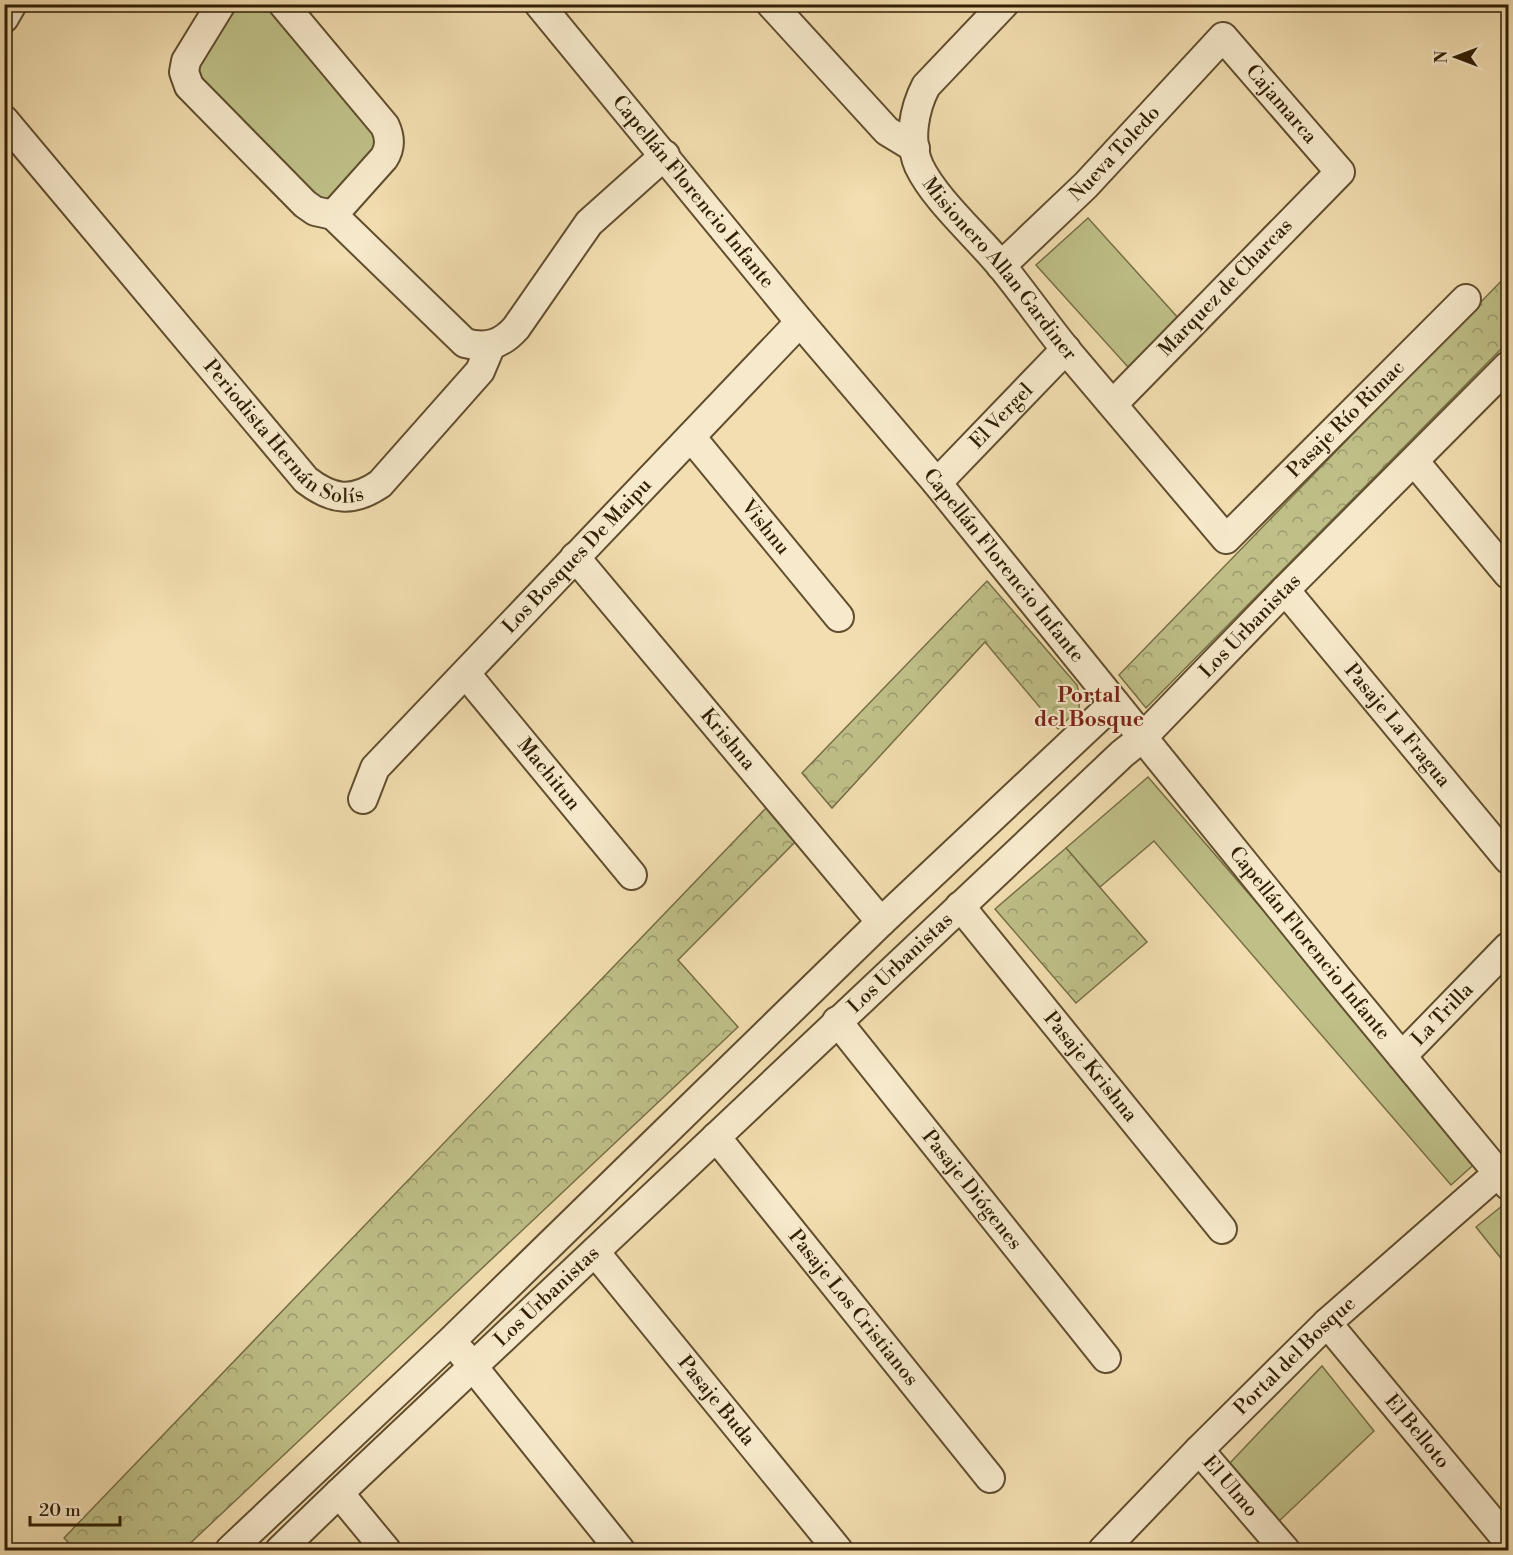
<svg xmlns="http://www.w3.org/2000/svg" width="1513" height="1555" font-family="'Libre Bodoni',serif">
  <defs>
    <pattern id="park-crowns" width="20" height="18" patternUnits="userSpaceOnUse" patternTransform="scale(1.5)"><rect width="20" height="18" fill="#bfc088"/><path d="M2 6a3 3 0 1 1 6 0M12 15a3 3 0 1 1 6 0" fill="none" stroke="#9c9b6d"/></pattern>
  </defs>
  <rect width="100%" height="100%" fill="#f2deb0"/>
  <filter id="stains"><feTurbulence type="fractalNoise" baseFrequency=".00333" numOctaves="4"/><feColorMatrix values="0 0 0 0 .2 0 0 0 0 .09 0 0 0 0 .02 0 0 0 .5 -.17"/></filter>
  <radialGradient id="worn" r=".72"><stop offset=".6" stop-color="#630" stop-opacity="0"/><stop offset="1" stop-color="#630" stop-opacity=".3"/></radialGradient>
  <g fill="#bfc088" stroke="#786f46" stroke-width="1.5">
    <polygon points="230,5 272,5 381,137 379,151 334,200 318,200 197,77 195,67"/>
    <polygon points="1088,218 1180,320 1128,367 1036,265"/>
    <polygon points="1148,777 1479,1160 1451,1185 1154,841 1100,887 1066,848"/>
    <polygon points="1508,1201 1508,1267 1476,1227"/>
    <polygon points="1322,1366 1374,1431 1277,1523 1229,1464"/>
  </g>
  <g fill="url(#park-crowns)" stroke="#786f46" stroke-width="1.5">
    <polygon points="1508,274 1508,342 1146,708 1119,675"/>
    <polygon points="987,581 1077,685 1080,696 1079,708 1058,729 985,642 832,808 802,773"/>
    <polygon points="769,805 801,836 678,960 738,1027 183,1550 76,1550 64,1538"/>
    <polygon points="1066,848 1147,942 1076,1003 995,909"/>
  </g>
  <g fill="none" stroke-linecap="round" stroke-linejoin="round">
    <g stroke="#614e2f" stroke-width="32">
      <g id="street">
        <path d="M221 4 186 61 184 72 189 86 305 204 315 211 333 215 465 343C487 349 502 344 516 328L589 223 665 155"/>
        <path d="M283 4 385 126C390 137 391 147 384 158L333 215"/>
        <path id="s1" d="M539 4 800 322 937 483 1338 979 1508 1185"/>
        <polyline points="771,4 887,131 915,148"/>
        <path id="s2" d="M1004 4 926 86C914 109 908 141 919 166 935 200 978 237 1003 268 1025 295 1045 324 1067 351 1120 414 1173 476 1226 539L1466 299"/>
        <polyline points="4,18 12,4"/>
        <path id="s3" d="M4 120 306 480C332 500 352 503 380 484L480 371 491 345"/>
        <path id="s4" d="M1001 266 1086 185 1223 37 1340 172 1113 404"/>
        <path id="s5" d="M691 437 839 617"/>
        <polyline points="1414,461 1508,574"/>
        <path id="s6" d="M937 483 1066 349"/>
        <path id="s7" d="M575 557 881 922"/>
        <path id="s8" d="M1285 590 1508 859"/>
        <path id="s9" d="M466 674 632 875"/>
        <path id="s10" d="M363 799 375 768 800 322"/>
        <path id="s11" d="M960 906 1222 1229"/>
        <path id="s12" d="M837 1021 1106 1358"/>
        <path id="s13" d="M1402 1056 1508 947"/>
        <path id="s14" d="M716 1137 990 1478"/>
        <path id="s15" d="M595 1252 838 1550"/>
        <path id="s16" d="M1327 1323 1508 1541"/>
        <polyline points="462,1353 620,1550"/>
        <path id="s17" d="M1199 1450 1285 1550"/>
        <polyline points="339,1493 386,1550"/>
        <polyline points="230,1550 451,1341 881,922 1114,703"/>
        <path id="s18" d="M280 1550 339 1493 1122 754 1142 738 1285 590 1508 366"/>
        <path id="s19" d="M1103 1550 1199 1450 1327 1323 1498 1173"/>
      </g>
    </g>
    <use href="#street" stroke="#f7eacc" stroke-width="28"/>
  </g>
  <g text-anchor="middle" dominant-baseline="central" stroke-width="4.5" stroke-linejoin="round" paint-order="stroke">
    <g font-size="20" fill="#311e04" stroke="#f7eacc">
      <text stroke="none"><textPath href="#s4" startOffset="408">Cajamarca</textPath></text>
      <text stroke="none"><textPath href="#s4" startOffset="160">Nueva Toledo</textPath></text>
      <text stroke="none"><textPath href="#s1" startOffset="243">Capellán Florencio Infante</textPath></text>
      <text stroke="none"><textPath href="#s2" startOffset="327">Misionero Allan Gardiner</textPath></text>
      <text transform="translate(1226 288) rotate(-46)">Marquez de Charcas</text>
      <text stroke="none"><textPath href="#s6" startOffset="93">El Vergel</textPath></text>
      <text stroke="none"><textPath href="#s2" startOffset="849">Pasaje Río Rimac</textPath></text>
      <text stroke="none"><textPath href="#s3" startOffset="424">Periodista Hernán Solís</textPath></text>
      <text stroke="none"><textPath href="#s5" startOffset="117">Vishnu</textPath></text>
      <text stroke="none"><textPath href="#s10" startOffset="326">Los Bosques De Maipu</textPath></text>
      <text stroke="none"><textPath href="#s1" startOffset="729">Capellán Florencio Infante</textPath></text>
      <text stroke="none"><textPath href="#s18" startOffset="1340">Los Urbanistas</textPath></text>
      <text stroke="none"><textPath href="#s8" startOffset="176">Pasaje La Fragua</textPath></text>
      <text stroke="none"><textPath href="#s7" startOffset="238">Krishna</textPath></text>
      <text stroke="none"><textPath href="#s9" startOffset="130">Machitun</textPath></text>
      <text stroke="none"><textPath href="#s1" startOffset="1215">Capellán Florencio Infante</textPath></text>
      <text stroke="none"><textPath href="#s18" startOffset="854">Los Urbanistas</textPath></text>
      <text stroke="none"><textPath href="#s13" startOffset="58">La Trilla</textPath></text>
      <text stroke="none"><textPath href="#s11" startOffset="207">Pasaje Krishna</textPath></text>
      <text stroke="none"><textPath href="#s12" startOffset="216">Pasaje Diógenes</textPath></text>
      <text stroke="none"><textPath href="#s18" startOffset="368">Los Urbanistas</textPath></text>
      <text stroke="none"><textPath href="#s14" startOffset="219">Pasaje Los Cristianos</textPath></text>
      <text stroke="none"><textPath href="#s19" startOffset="273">Portal del Bosque</textPath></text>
      <text stroke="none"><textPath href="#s15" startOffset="192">Pasaje Buda</textPath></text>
      <text stroke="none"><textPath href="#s16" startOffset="141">El Belloto</textPath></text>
      <text stroke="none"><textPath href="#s17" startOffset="48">El Ulmo</textPath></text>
    </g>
    <g font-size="21" font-weight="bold" fill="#7a1f14" stroke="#f7eacc">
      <text x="1089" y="696">Portal<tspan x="1089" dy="24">del Bosque</tspan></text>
    </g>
  </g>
  <rect width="1513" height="1555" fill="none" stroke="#f2deb0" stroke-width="24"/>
  <rect x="6" y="6" width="1501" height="1543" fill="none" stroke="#311e04" stroke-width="3"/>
  <rect x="12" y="12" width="1489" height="1531" fill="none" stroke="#311e04" stroke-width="1.5"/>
  <g transform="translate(1456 57) rotate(270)" stroke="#f7eacc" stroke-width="4.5" paint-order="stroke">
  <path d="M0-4.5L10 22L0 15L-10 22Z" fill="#311e04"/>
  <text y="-9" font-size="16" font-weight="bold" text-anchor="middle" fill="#311e04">N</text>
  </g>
  <path d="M30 1516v9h90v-9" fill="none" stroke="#311e04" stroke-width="3"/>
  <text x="39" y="1516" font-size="18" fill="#311e04" stroke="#f7eacc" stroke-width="4.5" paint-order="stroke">20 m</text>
  <rect width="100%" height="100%" filter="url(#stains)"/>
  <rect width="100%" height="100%" fill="url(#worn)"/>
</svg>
